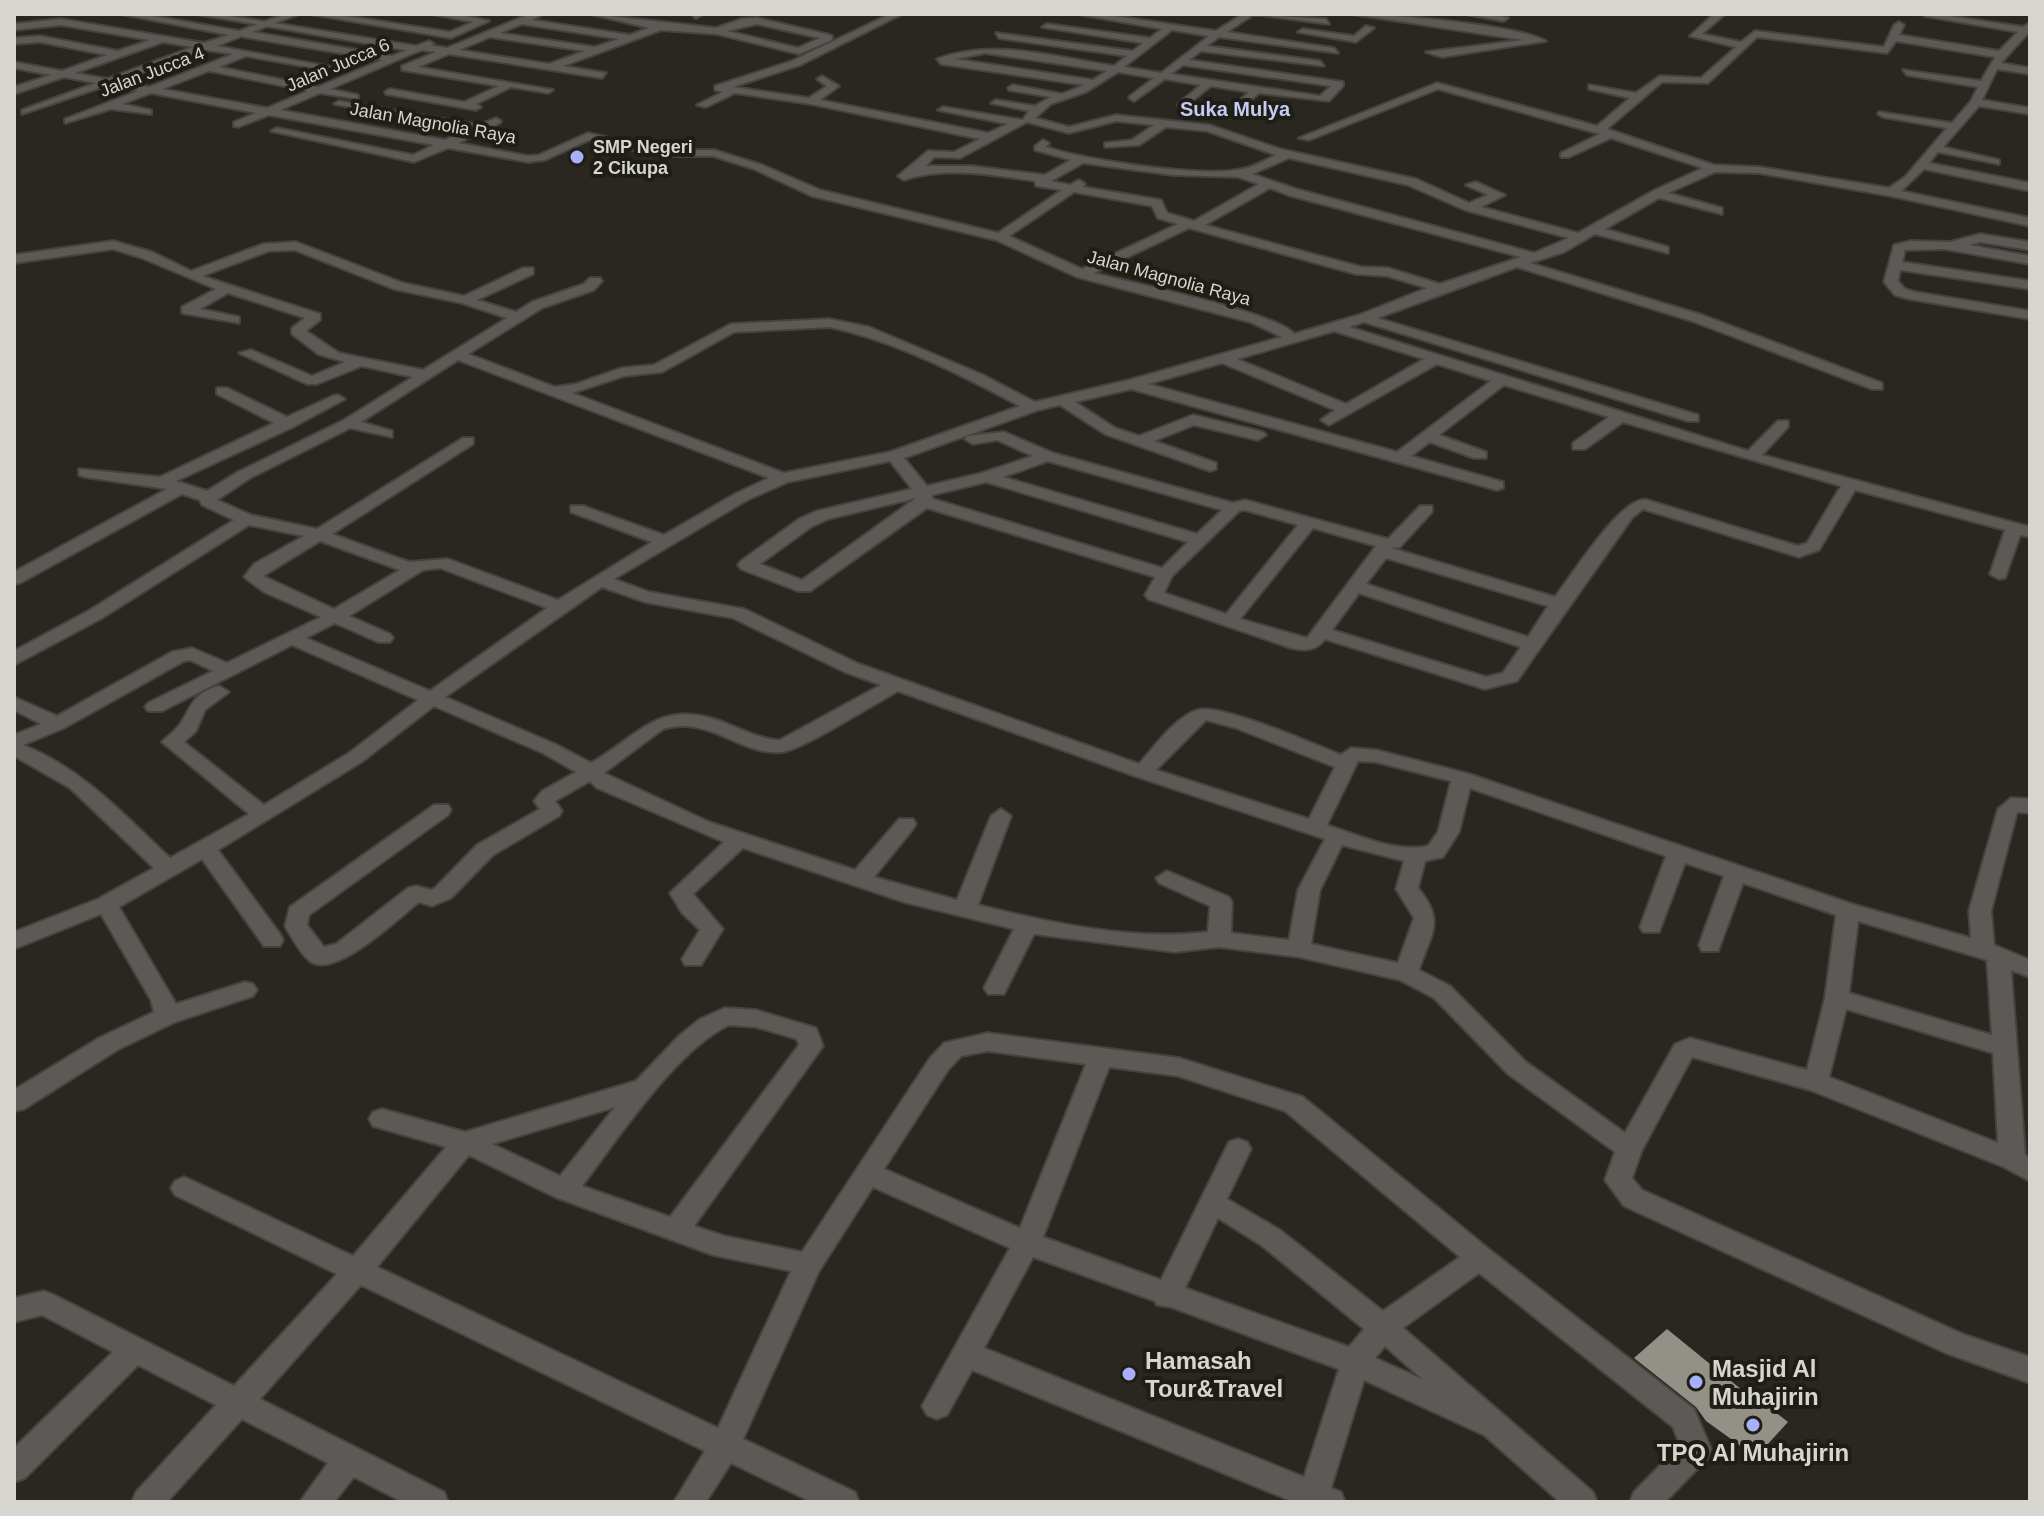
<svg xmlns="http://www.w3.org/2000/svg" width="2044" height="1516" font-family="Helvetica,sans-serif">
  <rect width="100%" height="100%" fill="#29271f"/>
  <polygon fill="#939187" points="1667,1329 1747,1394 1749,1392 1788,1422 1756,1457 1706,1421 1696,1407 1634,1358"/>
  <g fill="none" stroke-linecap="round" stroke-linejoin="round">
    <g stroke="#45433b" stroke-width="4">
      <g id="minor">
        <path d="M121 14H142L239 31 285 14H299L252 32 392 56 422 44 447 48 530 14H543L532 20 630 35 649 28 591 14 716 28 742 19 757 18 826 34 832 36V40L799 54 717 34 661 30 563 66 606 73 602 78 449 54 418 67 553 90 548 93 511 87 476 104 481 107 476 110 386 94 385 92 390 89 464 102 499 86 402 70V66L436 52 421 50 330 89 358 95V99L320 93 280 110 445 140 469 129 334 104 339 101 479 125 496 118 501 121 500 123 458 143 528 156 539 155 588 133 660 150H714L762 165 820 190 998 233 1062 190 1036 186 1035 181C993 175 945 166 904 180L898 176 928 151 954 152 980 139 811 104 735 93 706 107 697 105 723 92 715 90V86L792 61 890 14H902L800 65 733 87 809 98 827 86 817 79 822 76 839 86 820 100 988 133 1008 124 938 110 943 107 1023 120 1029 111 991 103 996 100 1035 106 1051 97 1009 90 1008 88 1013 85 1062 94 1084 85 941 64 937 59C993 38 1056 57 1114 66L1127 56 999 38 996 33 1133 51 1143 43 1042 27 1047 24 1150 38 1162 29 1083 15 1101 14 1216 31 1243 14 1326 19 1329 24 1254 14 1227 32 1334 48 1338 53 1219 37 1207 46 1320 61 1324 66 1201 51 1189 60 1343 82V86L1329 101 1259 93 1230 118 1226 117V113L1249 92 1211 86 1183 108 1178 105 1179 103 1201 85 1165 79 1134 101 1129 98 1130 96 1154 78 1118 72 1086 92 1051 104 1035 118 1069 127 1116 115 1209 125 1280 149 1416 179 1469 203 1488 195 1466 185 1476 182 1505 195 1481 207 1578 233 1655 190 1703 168 1611 138 1569 157H1561V153L1600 134 1438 89 1309 140 1299 138 1437 83 1597 126 1630 98 1589 89V85L1636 93 1660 76 1701 78 1736 47 1690 36 1714 14H1725L1702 34 1741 42 1755 31 1884 47 1894 25 1899 22 1904 25 1899 35 1999 51 2018 32 1925 16 1936 14 2023 27 2030 23V31L2001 63 2030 68V74L1997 69 1982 100 2030 108V114L1979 106 1943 147 1999 160V164L1938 152 1929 163 2030 183V191L1924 169 1901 191 2030 218V226L1891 196 1759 173 1715 172 1668 193 1722 208V214L1659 198 1605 229 1668 247V253L1595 234 1564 252 1530 263 1702 315 1882 383V389H1872L1692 321 1517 267 1377 318 1698 415V421H1688L1364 322 1349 327 1748 451 1778 421H1788V427L1762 455 2030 527V537L2020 535 2005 578 1999 579 1990 574 2005 530 1855 490 1819 550 1799 557 1643 509 1632 518 1517 681 1485 689 1325 639C1316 651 1305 651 1291 648L1148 599 1145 595 1155 577 927 508 810 591H798L741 569 738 565 741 561 799 519 817 511 912 489 890 461 788 482 747 500 614 579 649 592 744 609 859 664 1139 764C1155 746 1175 717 1198 710 1220 703 1316 745 1341 755L1351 748 1376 750 1469 774 1855 905 1971 938 1969 911 1998 809 2011 798 2030 799V813L2017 812 1991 911 1994 945 2030 960V977L2011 970 2025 1155 2030 1158V1181L2004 1167 1810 1090 1692 1057 1642 1150 1632 1178 1642 1190 1965 1335 2030 1357V1383L1946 1353 1624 1206 1605 1180 1615 1152 1508 1074 1434 998 1400 980 1299 957 1219 947 1175 952 1034 934 1004 994H988L984 988 1014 929 904 902 743 848 693 894 723 929 701 965H685L682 959 700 930 682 913 670 893 724 842 597 788 590 781 555 801 562 811 559 816 493 855 451 898 432 906 419 902C400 917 337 978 311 962 301 955 291 936 285 926L290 907 434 805H448L451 810 448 815 309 915 307 925 324 947 336 944 408 888 416 886 431 890 435 888 477 845 540 809 534 801 542 791 576 772 543 753 434 706 363 761 218 850 280 934 283 940 280 946H264L202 859 119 907 176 1004 245 982 253 984 257 990 253 996 175 1022 117 1050 24 1109 14 1111V1090L99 1038 154 1012 151 1000 101 914 14 949V932L98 899 154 868 70 788 14 756V735L41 724 14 710V697L57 716 172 652 192 648 227 663 321 617 264 592 244 577 254 564 304 536 249 525 102 618 14 665V651L90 610 234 520 202 505 200 500 182 494 20 583 14 584V572L167 489 85 477 79 475V469L160 477 274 423 217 394V388H227L287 417 333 396 338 395 345 399 293 427 176 481 207 491 238 472 344 420 413 377 362 366 317 384H307L239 353 251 350 312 376 345 362 318 354 292 334V328L305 318 228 293 200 309 239 317V323L182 313V307L216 289 142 258 113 249 14 263V255L113 241 152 252 191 271 263 244 296 242 403 283 464 296 523 268H533V274L477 300 516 312 532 302 584 284 590 278H600L602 281 594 290 542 308 468 354 555 387 576 384 622 368 654 365 731 324 829 319 869 327 983 375 1035 402 1129 380 1282 337 1250 322 1077 277 996 240 812 196 754 169 713 156H660L589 140 545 160 528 162 448 148 414 162 271 131 277 128 413 155 434 145 269 115 238 127 234 126V122L256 113 151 93 122 104 151 110V114L111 109 65 123V119L138 91 108 85 22 114V110L96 83 64 77 14 94V87L51 75 14 68V62L62 71 107 55 40 42 14 44V38L40 36 118 51 150 40 61 25 14 30V24L61 19 204 43 229 35ZM522 24 619 39 595 47 500 33ZM757 24 820 38 798 48 727 31ZM1172 30 1209 36 1161 73 1124 67ZM242 36 244 37 382 60 318 87 219 67 246 56 337 72 342 69 217 46ZM490 37 585 51 549 64 459 50ZM1757 37 1887 53 1896 41 1995 57 1981 81 1903 70 1907 75 1978 87 1971 101 1952 123 1879 112 1878 114 1883 117 1947 128 1905 177 1889 188 1759 167 1714 165 1607 129 1662 82 1708 83ZM163 42 193 47 107 79 75 73ZM206 50 233 54 149 87 120 81ZM985 53 1107 71 1093 80 955 59ZM1183 65 1331 86 1320 96 1171 74ZM209 71H210L308 91 267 108 162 89ZM1116 121 1154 125 1132 140 1105 143V147L1139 145 1166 127 1207 131 1276 155C1265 160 1254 167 1242 169 1204 178 1084 160 1046 147L1049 143 1043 140 1035 146V150L1071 160 1045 175 971 166H926L934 157 960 158 1027 122 1069 133ZM1289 158 1408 185 1465 210 1569 238 1534 253 1296 189 1252 174ZM1083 163 1173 175 1238 177 1259 184 1194 221 1167 213 1161 200 1083 187 1085 184 1079 180 1070 185 1051 181ZM1270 188 1288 195 1521 257 1440 284 1388 268 1361 267 1205 225ZM1074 192 1152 206 1158 218 1178 224 1082 269 1009 236ZM1189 228 1356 274 1387 276 1427 288 1359 315 1294 334C1279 313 1127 282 1094 273ZM295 250 394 289 462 303 507 318 423 370 339 353 306 331 320 320V314L202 276 269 251ZM829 327C896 341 961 375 1020 406L890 452 784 473 572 393 624 376 662 372 734 332ZM1334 331 1424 359 1346 404 1237 359ZM458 360 769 478 735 494 664 535 583 506H571V512L652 542 558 600 448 559 409 562 332 534 473 444V438H463L317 529 251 515 217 500 250 478 350 428 392 437V431L361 422ZM1222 363 1335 410 1321 420 1329 425 1437 364 1491 381 1397 452 1148 384ZM1504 385 1609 417 1573 443V449H1585L1623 422 1841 486 1807 543 1798 546 1647 500C1622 494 1571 577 1555 597L1391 548 1400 547 1432 512V506H1420L1388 539 1245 500 1233 503 1053 453 1004 432 968 436 965 439 973 444 997 440 1033 456 982 473 927 486 904 458 1038 410 1060 405 1105 434 1210 471 1216 469V463L1154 441 1194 425 1258 440 1266 435 1263 432 1193 415 1139 436 1115 428 1075 402 1131 389 1497 490 1503 488V482L1411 456 1430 442 1474 458H1486V452L1439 435ZM1048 461 1222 510 1197 534 1003 477ZM986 482 1188 542 1162 568 933 499 932 495ZM916 498 802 580 760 564 811 527 828 519ZM1245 510 1298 525 1226 614 1164 593 1172 576 1239 511ZM1313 528 1376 546 1307 638 1240 619ZM320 541 400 570 334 609 263 576ZM1386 558 1548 606 1528 637 1366 584ZM440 568 547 608 430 691 306 638 335 623 378 642H390L393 638 390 634 349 616 423 570ZM602 587 645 602 733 618 845 672 881 685 780 740C761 740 739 728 720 721 658 699 640 735 591 763L557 745 445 697ZM1359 593 1521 647 1503 673 1486 677 1332 630ZM292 645 418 700 349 753 264 805 184 742 196 731 205 710 229 692 219 686C189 694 192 710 177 728 173 733 166 737 162 742L249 814 170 858C124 815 83 769 23 745L64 728 184 661 190 660 213 671 148 703 145 707 148 711H162ZM898 691 1135 776 1325 839 1298 890 1289 940 1231 933 1232 902 1229 897 1167 871 1156 878 1159 883 1210 906 1208 932C1132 941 1051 923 978 905L1011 816 1001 809 991 816 957 900 874 877 913 829 916 824 913 819H899L855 870 709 822 604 773 663 729C710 715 740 756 782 752 802 750 876 703 898 691ZM1206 720 1236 728 1335 767 1309 819 1156 770ZM1358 761 1376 762 1451 781 1438 832 1428 846C1395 853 1358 835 1327 825ZM1470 788 1666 856 1640 927 1643 932H1659L1685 863 1724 876 1699 945 1702 951H1718L1743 883 1836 915 1825 998 1807 1070 1690 1038 1675 1044 1625 1133 1526 1062 1450 986 1419 970C1431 932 1446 922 1418 888L1425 861 1443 857 1459 832ZM1342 845 1404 861 1396 889 1414 918 1398 963 1311 944 1320 890ZM1858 921 1987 960 1992 1035 1849 993ZM1846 1009 1993 1053 1998 1143 1829 1077Z"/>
        <polygon points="310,14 333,14 450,32 473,22 432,14 456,14 489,21 451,38"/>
        <polygon points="692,14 703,14 696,18"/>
        <path d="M1352 14C1389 14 1518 25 1546 41L1442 57 1426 52 1523 40Z"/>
        <polygon points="1466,14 1494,14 1508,18 1503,21"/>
        <polygon points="1366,26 1374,28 1356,42 1298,32 1303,29 1354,36"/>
        <polygon points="1980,234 2030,242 2030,250 1980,242 1969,245 2030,256 2030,264 1944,249 1905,250 1902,262 2030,281 2030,289 1900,270 1898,281 1905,289 1915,292 2030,311 2030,319 1909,299 1895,295 1884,282 1894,245 1911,241 1950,242"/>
        <path d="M725 1008 756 1010 816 1028 823 1046 694 1226 724 1236 802 1252 930 1058 944 1043 988 1033 1179 1058 1303 1097 1490 1250 1694 1409 1711 1449 1707 1459 1665 1502H1630L1634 1492 1680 1445 1673 1427 1479 1273 1403 1328 1593 1492 1597 1502H1560L1484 1435 1364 1380 1331 1488 1341 1492 1345 1502H1294L972 1370 947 1415 937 1419 927 1415 922 1406 1010 1248 873 1187 819 1271 743 1439 855 1492 859 1502H812L731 1463 706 1502H674L705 1451 361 1285 260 1399 444 1492 448 1502H403L354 1477 334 1502H300L328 1463 242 1419 167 1502H132L136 1492 216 1405 138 1365 25 1478 14 1482V1448L113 1352 42 1315 14 1322V1298L44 1291 54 1295 234 1386 337 1274 175 1195 171 1188 175 1181 184 1177 193 1181 353 1256 446 1147 373 1126 369 1119 373 1112 382 1109 465 1132 636 1081 679 1036 700 1019ZM729 1025 756 1027 797 1039 799 1045 670 1217 582 1186C618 1139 676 1050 729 1025ZM988 1051 1086 1064 1020 1228 884 1169 948 1070 961 1056ZM1109 1067 1178 1076 1285 1111 1460 1257 1383 1311 1280 1230 1227 1199 1251 1149 1247 1142 1238 1139 1229 1142 1161 1280 1043 1237ZM615 1107 560 1176 492 1144ZM469 1155 555 1197 713 1255 791 1271 718 1428 377 1267ZM1218 1218 1261 1245 1364 1329 1349 1347 1185 1288ZM1033 1257 1155 1301 1157 1305 1171 1307 1339 1369 1304 1477 984 1348ZM1385 1346 1422 1379 1375 1358Z"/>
      </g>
    </g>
    <g stroke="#45433b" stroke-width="4">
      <polygon id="tertiary" points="196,14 218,14 416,46 429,41 434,44 417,52"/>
    </g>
    <use href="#minor" fill="#5b5a56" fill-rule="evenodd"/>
    <use href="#tertiary" fill="#5b5a56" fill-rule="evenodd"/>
  </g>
  <g fill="#a8b0fc" stroke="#1f1e15" stroke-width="3">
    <circle cx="577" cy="157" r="8"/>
    <circle cx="1129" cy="1374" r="8"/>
    <circle cx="1696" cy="1382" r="8"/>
    <circle cx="1753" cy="1425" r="8"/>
  </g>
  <g text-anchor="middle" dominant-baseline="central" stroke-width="8" stroke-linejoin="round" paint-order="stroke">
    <g font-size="18" fill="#d6d5d0" stroke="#1f1e15">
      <text transform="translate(338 65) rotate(-23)">Jalan Jucca 6</text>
      <text transform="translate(152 72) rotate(-21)">Jalan Jucca 4</text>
      <text transform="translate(433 123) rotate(10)">Jalan Magnolia Raya</text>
      <text transform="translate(1169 278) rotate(15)">Jalan Magnolia Raya</text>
    </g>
    <g font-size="18" font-weight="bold" fill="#d6d5d0" stroke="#1f1e15" text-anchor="start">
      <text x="593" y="147">SMP Negeri<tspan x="593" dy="21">2 Cikupa</tspan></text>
    </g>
    <g font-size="20" font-weight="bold" fill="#c5cbf6" stroke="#1f1e15">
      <text x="1235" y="109">Suka Mulya</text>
    </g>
    <g font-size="24" font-weight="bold" fill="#d6d5d0" stroke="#1f1e15" text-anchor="start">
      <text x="1145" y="1360">Hamasah<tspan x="1145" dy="28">Tour&amp;Travel</tspan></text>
      <text x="1712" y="1368">Masjid Al<tspan x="1712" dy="28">Muhajirin</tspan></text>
      <text x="1753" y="1452" text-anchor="middle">TPQ Al Muhajirin</text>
    </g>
  </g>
  <rect width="2044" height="1516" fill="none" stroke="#d6d5d0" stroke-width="32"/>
</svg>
